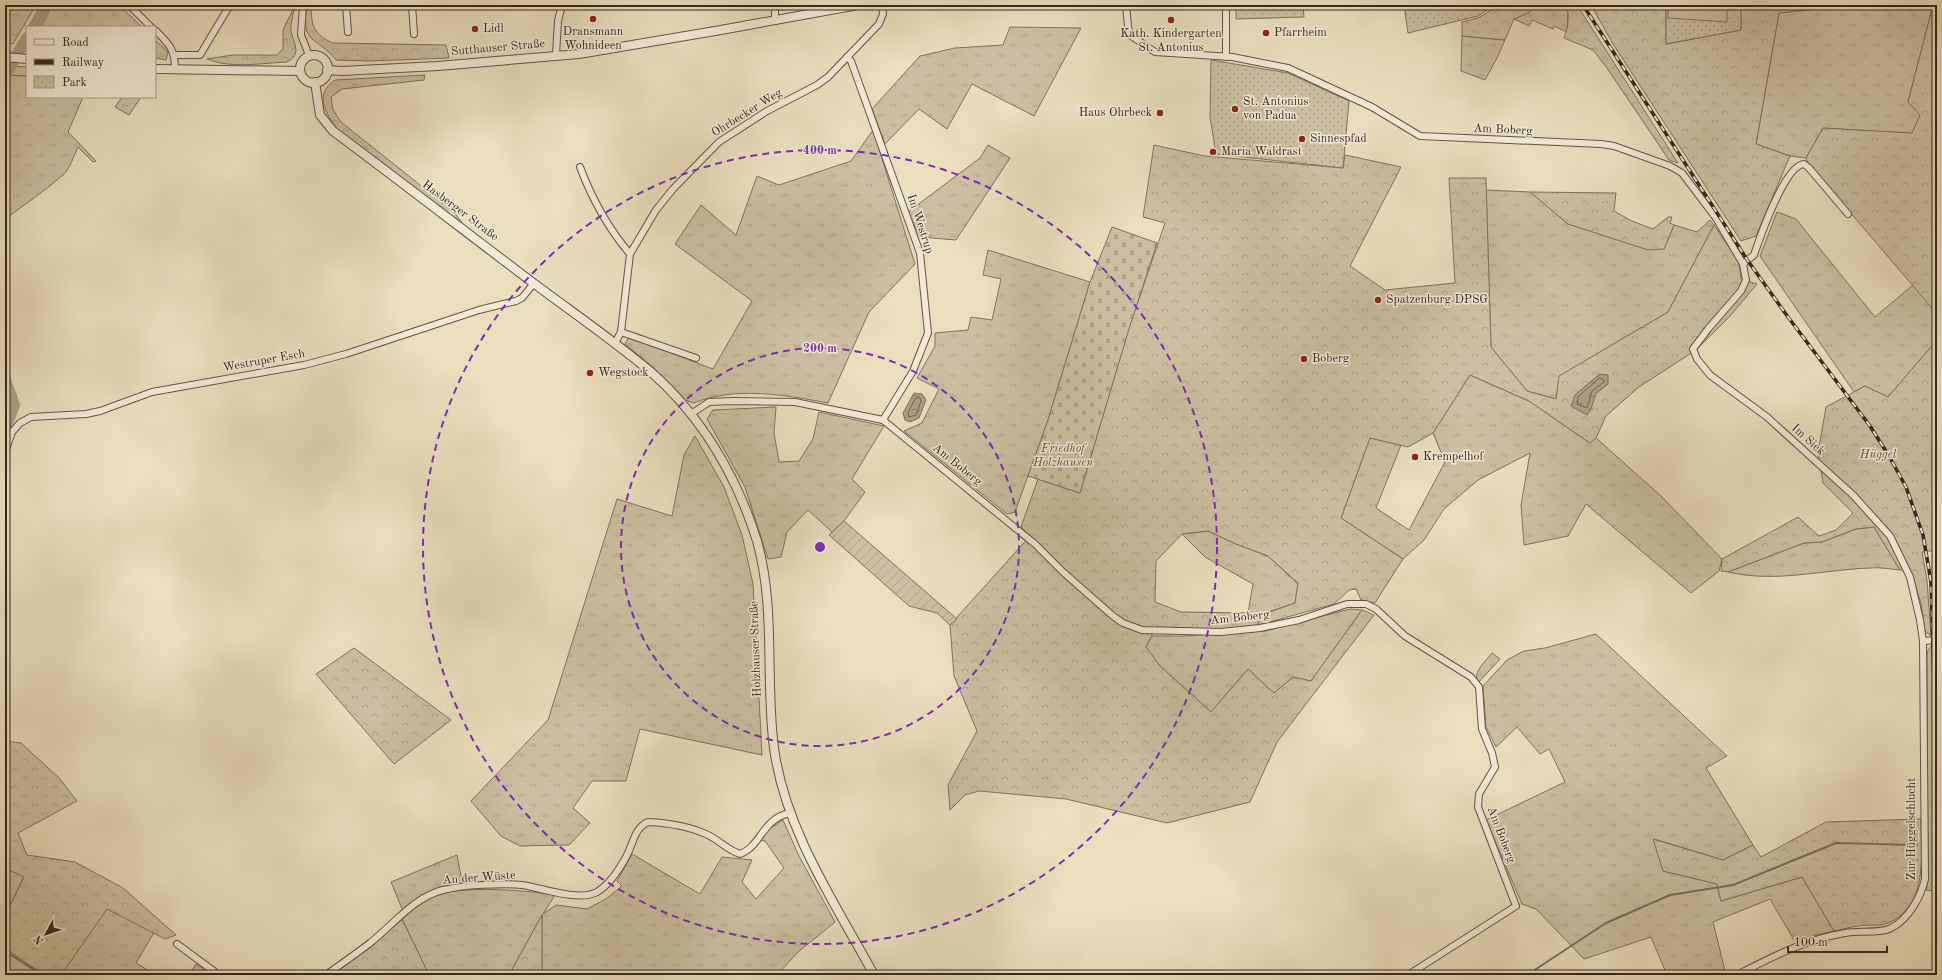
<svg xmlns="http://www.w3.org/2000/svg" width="1942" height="980" font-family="'Old Standard TT',serif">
  <defs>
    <pattern id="grass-tufts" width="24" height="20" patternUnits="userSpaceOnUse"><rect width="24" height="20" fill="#cac0a1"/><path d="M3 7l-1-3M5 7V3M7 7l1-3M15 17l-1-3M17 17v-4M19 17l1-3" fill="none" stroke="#aea58a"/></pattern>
    <pattern id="forest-crowns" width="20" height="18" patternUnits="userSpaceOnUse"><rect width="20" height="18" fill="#cac0a1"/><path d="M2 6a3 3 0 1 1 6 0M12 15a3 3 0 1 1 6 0" fill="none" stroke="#aea58a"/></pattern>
    <pattern id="cemetery-stones" width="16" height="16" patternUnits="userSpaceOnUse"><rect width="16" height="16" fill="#cac0a1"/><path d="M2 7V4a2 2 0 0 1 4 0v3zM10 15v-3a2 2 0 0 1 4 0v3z" fill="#aea58a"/></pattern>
    <pattern id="park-dots" width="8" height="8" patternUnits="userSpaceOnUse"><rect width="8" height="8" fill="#cac0a1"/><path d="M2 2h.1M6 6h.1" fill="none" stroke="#aea58a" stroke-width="1.8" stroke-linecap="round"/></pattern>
    <pattern id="garden-furrows" width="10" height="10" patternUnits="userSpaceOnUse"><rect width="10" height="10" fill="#cac0a1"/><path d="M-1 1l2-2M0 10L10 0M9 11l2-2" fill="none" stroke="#aea58a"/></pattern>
    <pattern id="water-ripples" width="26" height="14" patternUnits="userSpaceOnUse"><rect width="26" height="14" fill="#aba186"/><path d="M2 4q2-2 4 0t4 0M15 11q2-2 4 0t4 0" fill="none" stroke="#8c836d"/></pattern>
  </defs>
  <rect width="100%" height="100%" fill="#e9dfbd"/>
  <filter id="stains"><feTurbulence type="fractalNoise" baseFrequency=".005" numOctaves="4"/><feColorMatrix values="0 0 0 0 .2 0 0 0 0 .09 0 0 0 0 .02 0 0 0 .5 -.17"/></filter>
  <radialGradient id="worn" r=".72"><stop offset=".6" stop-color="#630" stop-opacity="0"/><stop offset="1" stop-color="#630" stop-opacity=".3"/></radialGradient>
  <g fill="url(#grass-tufts)" stroke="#7f745e">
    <polygon points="5,5 36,5 13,44 5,43"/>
    <polygon points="53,5 119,5 142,27 41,27"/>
    <polygon points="1533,5 1566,5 1568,10 1567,32 1554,26 1553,29 1532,20 1529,26 1514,19 1530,12"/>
    <polygon points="1856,5 1933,5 1908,102 1920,115 1912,134 1823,128 1806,158 1790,156 1756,144 1779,13"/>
    <polygon points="1010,27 1081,28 1034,116 972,84 947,129 919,109 885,144 872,109 920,56 955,48 1003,45"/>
    <polygon points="1462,36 1505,40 1497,58 1485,80 1461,71"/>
    <polygon points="155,40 168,52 166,60 155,58"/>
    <path d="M10 75 27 76V97H83L68 132 96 161 93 162 78 147C74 155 70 169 63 175 45 191 25 204 5 219V83Z"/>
    <polygon points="122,97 141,97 129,115 115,107"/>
    <path d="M873 130 915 264 869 312 828 403C785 395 735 386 694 403L685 400 655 369 625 344 629 337 713 369 752 301 675 244 701 205 736 235 757 176 779 185 851 161Z"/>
    <polygon points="988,145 1010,158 956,240 920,237 908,212 980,158"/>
    <polygon points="1486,190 1530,192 1568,224 1664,249 1674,225 1697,232 1710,220 1714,225 1668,312 1560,376 1556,399 1527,391 1491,347"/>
    <polygon points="1777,212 1796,219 1875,317 1913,285 1937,314 1937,340 1888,397 1865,386 1854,392 1760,256"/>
    <polygon points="988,250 1090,282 1048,420 1015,512 1007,514 904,431 922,423 939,389 917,378 935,346 935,333 968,330 971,317 992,320 1001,279 983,275"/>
    <polygon points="1470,375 1529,401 1590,443 1596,438 1661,496 1722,559 1719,571 1691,593 1586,504 1568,536 1524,545 1521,505 1530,453 1478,480 1444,509 1424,540 1403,559 1341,518 1370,438 1401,445 1376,508 1409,530 1445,462 1433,433"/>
    <polygon points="776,407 774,433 779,462 799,461 813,439 819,412 884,426 852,479 865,492 844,521 832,532 808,510 787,532 781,557 768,559 745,487 707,419 713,410"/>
    <polygon points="695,436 724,487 742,535 753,584 762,755 640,729 626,781 592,781 573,808 590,823 569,845 520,846 501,836 471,801 548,720 617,499 672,516 684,455"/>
    <path d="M1874 527 1900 570C1890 569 1879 567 1869 568 1822 570 1775 583 1728 572L1804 543 1822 542 1856 529Z"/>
    <polygon points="1208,531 1236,544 1268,556 1298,584 1295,603 1250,618 1248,613 1253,584 1205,557 1182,534"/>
    <polygon points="1350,609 1362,610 1311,681 1293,677 1274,693 1248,669 1211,712 1160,666 1146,647 1152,636 1183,636 1265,631"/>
    <polygon points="1596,634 1727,756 1706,768 1753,845 1723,860 1654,839 1663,871 1717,884 1721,901 1802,877 1834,931 1794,940 1770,899 1713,922 1726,975 1667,975 1651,937 1584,959 1536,909 1522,904 1486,820 1565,782 1549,749 1540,754 1517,727 1496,747 1486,727 1483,686 1507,660 1524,651 1545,648"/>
    <path d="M1492 653 1500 659 1478 683C1472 672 1486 661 1492 653Z"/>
    <path d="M783 820 799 856 835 922 798 952 777 975H542V915L509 975H429L402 919C411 912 422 900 432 896 462 885 523 890 555 895L543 914 556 905 587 909 606 899 622 886 617 881 632 854 700 894 722 857 752 860 742 882 756 899 784 868 765 841 761 840 769 829Z"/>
    <path d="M457 855 463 886C431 890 428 891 403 911L391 882Z"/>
    <polygon points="5,868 24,876 5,916"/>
    <polygon points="107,908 155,931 136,963 156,975 61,975"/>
    <polygon points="5,948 44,975 5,975"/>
    <polygon points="196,964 213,975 189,975"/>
  </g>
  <g fill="url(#forest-crowns)" stroke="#7f745e" fill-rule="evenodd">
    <path d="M295 5C294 13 290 23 291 31 293 43 303 54 287 62 262 63 231 69 207 59L233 55H277L283 49V30Z"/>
    <path d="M307 5H311C311 25 314 35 333 43L446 45 449 58 368 61 336 60C317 36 300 45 307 5Z"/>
    <polygon points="1508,5 1533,5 1530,12 1514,19 1505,40 1462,36 1462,22 1478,18 1498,6"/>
    <path d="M1566 5H1577L1678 163 1669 160 1607 68 1593 50 1564 38C1568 29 1570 14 1566 5Z"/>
    <polygon points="1591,5 1666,5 1666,44 1741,30 1741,5 1856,5 1779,13 1756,144 1790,156 1756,236 1741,241 1613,44"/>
    <polygon points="1933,5 1937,5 1937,314 1808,163 1806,158 1823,128 1912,133 1920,115 1908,102"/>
    <polygon points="14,66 27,67 27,76 10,75"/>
    <path d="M425 75 424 80 342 89 331 97 333 110 341 122 454 212 463 224 337 129C325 112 314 94 335 80Z"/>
    <path d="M1154 145 1205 156 1343 168 1345 155 1401 167 1350 266 1385 290 1455 283 1449 178H1486L1491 347 1527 391 1556 399 1559 376 1668 312 1714 225 1739 262 1741 279 1757 284 1730 316 1696 350 1639 387 1606 416 1596 438 1590 443 1529 401 1470 375 1433 433 1408 447 1370 438 1341 518 1403 559 1375 603 1361 600 1356 589 1349 590 1334 604 1259 625V616L1295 603 1298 583 1268 556 1236 544 1208 531 1182 534 1156 561 1155 602 1181 612 1248 613 1250 618 1258 617V625L1221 630 1156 627 1146 647 1160 666 1211 712 1248 669 1274 693 1293 677 1311 681 1362 610 1374 615 1277 742 1250 802 1167 823 1066 799 979 791 965 795 950 810 948 785 977 731 954 676 950 625 1030 536 1021 527 1038 479 1080 493 1129 328 1165 223 1143 217ZM1600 374 1608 384 1596 393 1575 395Z"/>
    <polygon points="1530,192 1616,193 1614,211 1632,221 1653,229 1668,217 1672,217 1670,223 1674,225 1664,249 1648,250 1568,224"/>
    <polygon points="1937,340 1937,550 1922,552 1927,580 1931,636 1925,631 1921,603 1910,570 1900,570 1874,527 1856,529 1822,542 1804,543 1728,572 1721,571 1722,559 1798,517 1819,536 1836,530 1853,513 1823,483 1818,453 1826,407 1865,386 1888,397"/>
    <polygon points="1932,645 1934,891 1926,890 1928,880 1927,652"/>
    <polygon points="354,648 451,720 394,764 316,674"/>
    <polygon points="5,741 21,743 59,778 77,801 18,833 27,855 75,862 123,888 176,935 165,939 107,909 61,975 44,975 5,948 5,916 24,877 5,868"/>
    <path d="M1921 819C1921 853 1929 906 1888 923 1879 927 1868 924 1858 926 1850 927 1842 930 1834 931L1802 877 1721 901 1717 884 1663 871 1653 839 1723 860 1753 845 1761 857 1826 822Z"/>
    <polygon points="542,915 542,975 509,975"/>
    <polygon points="402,919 429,975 333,975"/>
  </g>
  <polygon fill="url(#cemetery-stones)" stroke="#7f745e" points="1112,227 1157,243 1128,332 1080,493 1028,476 1048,420 1090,282"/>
  <g fill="url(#park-dots)" stroke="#7f745e">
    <polygon points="1236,5 1303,5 1304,17 1236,19"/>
    <polygon points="1404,5 1493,5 1493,6 1478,16 1408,33"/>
    <polygon points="1666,5 1741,5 1741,30 1666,44"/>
    <polygon points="1211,60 1288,73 1349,101 1343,168 1216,154 1210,117"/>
  </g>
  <polygon fill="url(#garden-furrows)" stroke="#7f745e" points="844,521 957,619 950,625 937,613 909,606 829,535"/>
  <polygon fill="#cac0a1" stroke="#7f745e" points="1668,5 1727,5 1727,22 1668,18"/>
  <g fill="url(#water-ripples)" stroke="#7b715b">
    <polygon points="1600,374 1608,375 1608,384 1596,393 1591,409 1587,415 1571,406 1575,395"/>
    <polygon points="914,393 922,394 926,400 919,418 910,422 905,420 903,413"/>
  </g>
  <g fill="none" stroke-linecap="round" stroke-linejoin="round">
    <g stroke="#706450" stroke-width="1">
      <polygon points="1600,378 1603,379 1604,382 1592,391 1587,408 1577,404 1578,397"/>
      <polygon points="916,398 920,398 921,401 916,415 909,417 908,413"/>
    </g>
    <g stroke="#7b715b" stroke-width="2">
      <polyline points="5,951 42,975"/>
      <polyline points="1527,975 1606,923 1670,895 1733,885 1836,843 1917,845"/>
    </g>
    <g stroke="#aba186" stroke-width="12">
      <polyline points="34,27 47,5"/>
      <polyline points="5,75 27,38"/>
      <polyline points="5,380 14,405 5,428"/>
    </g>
    <g stroke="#615643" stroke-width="8">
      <g id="minor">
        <polyline points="129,5 151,27"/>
        <polyline points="303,5 301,35 309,55"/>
        <polyline points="346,5 348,32"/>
        <polyline points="412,5 414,34"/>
        <polyline points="775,5 775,21"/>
        <path d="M1126 5 1128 26 1130 35 1155 52 1232 57 1288 68 1372 107 1420 136 1601 144 1614 146 1670 166 1682 173 1716 218 1743 264 1746 280 1741 291 1708 329 1693 349 1697 359 1710 375 1767 417 1853 495 1890 536 1910 577 1920 620 1923 641 1925 879C1921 897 1908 920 1891 928 1881 934 1857 930 1845 933 1804 940 1774 956 1737 975"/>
        <polyline points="1226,5 1226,57"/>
        <path d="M155 30C169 44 175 49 175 69"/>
        <polyline points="175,55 200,55 230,5"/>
        <polyline points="556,55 558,21 562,5"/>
        <polyline points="847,57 851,61 920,253 928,333 913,371 883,420"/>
        <path d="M580 167C592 199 608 228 630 254"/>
        <path d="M1743 264 1754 255C1760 237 1785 165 1804 164L1809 168 1848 214"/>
        <polyline points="621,332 696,358"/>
        <polyline points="615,343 621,332 630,254 656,210 673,189 719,142 767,111 817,85 828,77 879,24 883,14 882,5"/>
        <polyline points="691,414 709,402 733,401 795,402 883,420 1035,544 1063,572 1113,616 1123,623 1142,630 1221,632 1260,628 1299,620 1347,604 1366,604 1376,609 1405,636 1471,677 1479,687 1482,729 1492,753 1495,767 1479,794 1478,807 1516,906 1408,975"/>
        <polyline points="5,452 12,432 20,423 31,417 86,414 100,411 152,392 304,365 346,354 479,310 516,301 522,298 534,283"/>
        <polyline points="1923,641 1937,640"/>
        <polyline points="177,944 219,975"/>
        <path d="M326 975C341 964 356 954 370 943 393 925 414 897 443 890 463 885 502 883 522 885 543 888 578 902 597 892 609 885 620 868 626 857 633 845 634 828 648 822 668 823 689 826 708 835 720 841 728 850 740 854 762 846 761 819 790 813"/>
      </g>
    </g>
    <g stroke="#615643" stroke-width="10">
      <g id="tertiary">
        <circle cx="314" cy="69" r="14"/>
        <polyline points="5,57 27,59"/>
        <polyline points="155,69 300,71"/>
        <polyline points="327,70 341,71 438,66 579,54 721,30 858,5"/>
        <path d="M315 82 320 115 333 131C400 181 466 232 532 282 572 312 613 340 651 372 702 417 737 477 757 541 776 608 765 680 774 748 785 830 835 903 874 975"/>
      </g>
    </g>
    <use href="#minor" stroke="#f1ead4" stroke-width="6"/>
    <use href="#tertiary" stroke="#f1ead4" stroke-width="8"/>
    <g stroke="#34281a" stroke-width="3.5">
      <g id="rail">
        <polyline points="1583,5 1748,261 1788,317 1870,426 1889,456 1906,487 1923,535 1931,582 1937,783"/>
        <polyline points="1934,975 1937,962"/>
      </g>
    </g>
    <use href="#rail" stroke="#f1ead4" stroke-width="2" stroke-dasharray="6" stroke-linecap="butt"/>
  </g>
  <g fill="none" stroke="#7b2cbf" stroke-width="2" stroke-dasharray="7 5">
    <circle cx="820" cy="547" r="199"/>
    <circle cx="820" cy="547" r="397"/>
  </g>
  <g fill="#8f2418" stroke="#f1ead4" stroke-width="1.5">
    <circle cx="593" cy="19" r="4"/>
    <circle cx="1171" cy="20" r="4"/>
    <circle cx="475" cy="29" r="4"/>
    <circle cx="1266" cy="33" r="4"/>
    <circle cx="1235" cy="109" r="4"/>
    <circle cx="1160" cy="113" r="4"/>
    <circle cx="1302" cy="139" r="4"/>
    <circle cx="1213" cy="152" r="4"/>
    <circle cx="1378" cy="300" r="4"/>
    <circle cx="1304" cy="359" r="4"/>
    <circle cx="590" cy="373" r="4"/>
    <circle cx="1415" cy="457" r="4"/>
  </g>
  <g text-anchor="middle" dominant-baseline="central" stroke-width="3" stroke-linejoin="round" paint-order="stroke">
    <g font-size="12" fill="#34281a" stroke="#f1ead4" text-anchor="start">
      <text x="483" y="29">Lidl</text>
      <text x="593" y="32" text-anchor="middle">Dransmann<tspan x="593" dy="14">Wohnideen</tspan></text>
      <text x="1274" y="33">Pfarrheim</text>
      <text x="1171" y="34" text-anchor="middle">Kath. Kindergarten<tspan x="1171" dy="14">St. Antonius</tspan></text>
      <text x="1243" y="102">St. Antonius<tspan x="1243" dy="14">von Padua</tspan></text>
      <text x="1152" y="113" text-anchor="end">Haus Ohrbeck</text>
      <text x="1310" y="139">Sinnespfad</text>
      <text x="1221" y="152">Maria Waldrast</text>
      <text x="1386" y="300">Spatzenburg DPSG</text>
      <text x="1312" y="359">Boberg</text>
      <text x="598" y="373">Wegstock</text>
      <text x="1423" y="457">Krempelhof</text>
    </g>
    <g font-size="12" fill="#34281a" stroke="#f1ead4">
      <text transform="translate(498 48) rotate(-5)">Sutthauser Straße</text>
      <text transform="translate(747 113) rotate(-32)">Ohrbecker Weg</text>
      <text transform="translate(1503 130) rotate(3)">Am Boberg</text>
      <text transform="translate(460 211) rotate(37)">Hasberger Straße</text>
      <text transform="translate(920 224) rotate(72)">Im Westrup</text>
      <text transform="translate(264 361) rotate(-10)">Westruper Esch</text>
      <text transform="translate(1808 440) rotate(42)">Im Siek</text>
      <text transform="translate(957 465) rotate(39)">Am Boberg</text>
      <text transform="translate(1240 618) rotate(-6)">Am Boberg</text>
      <text transform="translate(756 649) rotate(-92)">Holzhauser Straße</text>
      <text transform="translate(1912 829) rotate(-90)">Zur Hüggelschlucht</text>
      <text transform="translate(1501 835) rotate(69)">Am Boberg</text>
      <text transform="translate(479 878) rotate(-4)">An der Wüste</text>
    </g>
    <g font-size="12" font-style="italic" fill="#5a4e3c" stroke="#f1ead4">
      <text x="1063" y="449">Friedhof<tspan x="1063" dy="14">Holzhausen</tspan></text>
      <text x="1878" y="455">Hüggel</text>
    </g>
  </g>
  <circle cx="820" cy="547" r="6" fill="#7b2cbf" stroke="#f1ead4" stroke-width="2"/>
  <g font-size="12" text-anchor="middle" font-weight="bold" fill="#7b2cbf" stroke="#f1ead4" stroke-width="3" stroke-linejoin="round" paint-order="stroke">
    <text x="820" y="154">400 m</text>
    <text x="820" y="352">200 m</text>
  </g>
  <rect width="1942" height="980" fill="none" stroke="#e9dfbd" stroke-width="20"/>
  <rect x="6" y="6" width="1930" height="968" fill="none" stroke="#34281a" stroke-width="2"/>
  <rect x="10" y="10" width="1922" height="960" fill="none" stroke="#34281a"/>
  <rect x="26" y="26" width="130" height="72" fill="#f1ead4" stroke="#a59c8a"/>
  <rect x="34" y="39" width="20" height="6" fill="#f1ead4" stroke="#a59c8a"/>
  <text x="62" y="46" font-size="12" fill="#34281a">Road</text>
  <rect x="34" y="59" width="20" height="6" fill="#34281a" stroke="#a59c8a"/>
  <text x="62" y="66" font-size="12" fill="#34281a">Railway</text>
  <rect x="34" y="76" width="20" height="12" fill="url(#park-dots)" stroke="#a59c8a"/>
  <text x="62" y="86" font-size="12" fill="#34281a">Park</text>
  <g transform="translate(46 934) rotate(230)" stroke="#f1ead4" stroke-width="3" paint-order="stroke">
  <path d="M0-3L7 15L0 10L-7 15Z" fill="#34281a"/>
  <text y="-6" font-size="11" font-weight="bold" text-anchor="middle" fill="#34281a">N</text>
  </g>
  <path d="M1788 946v6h99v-6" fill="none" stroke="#34281a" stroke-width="2"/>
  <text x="1794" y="946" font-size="12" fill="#34281a" stroke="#f1ead4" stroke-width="3" paint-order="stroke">100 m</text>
  <rect width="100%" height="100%" filter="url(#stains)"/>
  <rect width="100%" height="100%" fill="url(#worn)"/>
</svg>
